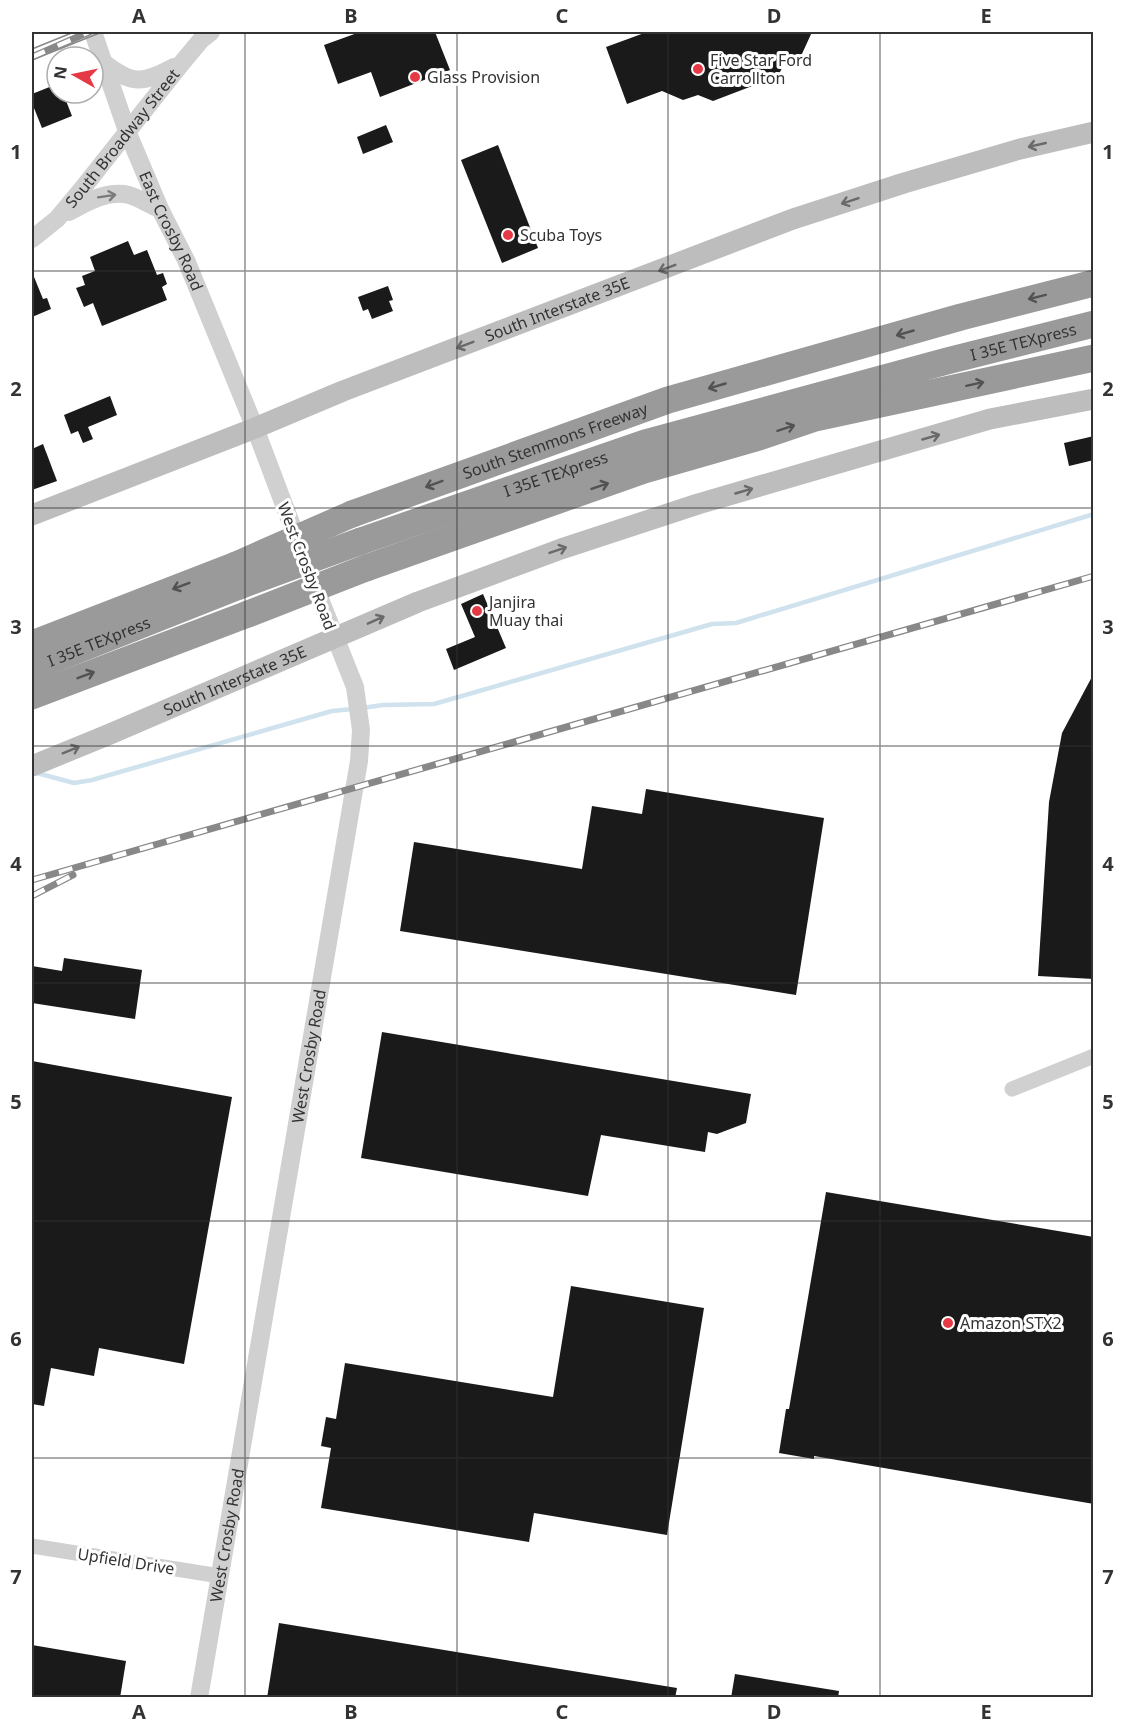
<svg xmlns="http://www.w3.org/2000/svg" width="1125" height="1729" font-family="'Noto Sans',sans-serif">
  <rect width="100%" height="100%" fill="#fff"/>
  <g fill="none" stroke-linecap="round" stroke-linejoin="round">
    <g stroke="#cfe2ee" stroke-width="4.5">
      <polyline points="362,708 383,705 434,704 712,624 736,623 1094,514"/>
      <polyline points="37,773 74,783 92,780 332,711 353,709"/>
    </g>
  </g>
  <g fill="#1a1a1a">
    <polygon points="360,32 435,32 450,70 380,97 371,72 338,84 324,45"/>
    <polygon points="647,32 812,32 801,56 785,62 778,76 713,101 698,95 683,100 662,91 627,104 606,47"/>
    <polygon points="57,84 57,93 63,93 72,116 42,128 32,103 32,94"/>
    <polygon points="386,125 393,142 363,154 357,137"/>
    <polygon points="498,145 538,248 502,263 461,160"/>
    <polygon points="128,241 134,255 147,250 157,275 163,273 167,284 162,287 167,300 102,326 93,303 84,307 76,288 85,285 82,276 95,271 90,257"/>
    <polygon points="32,272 43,299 47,298 51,309 32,317"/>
    <polygon points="388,286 393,300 389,301 393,311 372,319 368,309 363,311 358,297"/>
    <polygon points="110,396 117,415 88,427 93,439 83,443 78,431 71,434 64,415"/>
    <polygon points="1094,436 1094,460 1069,466 1064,443"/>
    <polygon points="43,444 57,481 32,490 32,449"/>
    <polygon points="483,594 506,648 454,670 446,649 475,637 461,604"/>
    <polygon points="1094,673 1094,979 1038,976 1049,802 1062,733"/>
    <polygon points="646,789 824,818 796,995 400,931 414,842 582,869 592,806 642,814"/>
    <polygon points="64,958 142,970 135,1019 32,1003 32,966 62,971"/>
    <polygon points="382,1032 751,1094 746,1123 717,1134 708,1132 705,1152 601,1135 588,1196 361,1158"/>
    <polygon points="32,1061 232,1097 184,1364 99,1348 94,1376 51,1368 44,1406 32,1404"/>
    <polygon points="826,1192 1094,1237 1094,1504 814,1456 814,1459 779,1453 786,1409 789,1409"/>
    <polygon points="571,1286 704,1308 667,1535 534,1513 529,1542 321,1508 331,1448 321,1446 326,1417 336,1419 345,1363 553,1397"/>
    <polygon points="279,1623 677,1688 675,1698 267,1698"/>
    <polygon points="32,1645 126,1661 120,1698 32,1698"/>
    <polygon points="735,1674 839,1691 838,1698 731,1698"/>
  </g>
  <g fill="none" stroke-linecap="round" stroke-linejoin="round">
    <g stroke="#d0d0d0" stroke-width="15">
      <polyline points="1012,1089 1094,1056"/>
      <polyline points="32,1546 220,1576"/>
    </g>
    <g stroke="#d0d0d0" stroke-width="18">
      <path id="s1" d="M93 32 127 131 160 209 186 260 255 428 300 547"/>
      <path d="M103 62C132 85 143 84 174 67"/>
      <path d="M69 212C87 202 107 190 129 195 139 198 150 205 160 209"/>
      <path id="s2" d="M32 239 57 219 82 189 181 64 201 40 211 32"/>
      <path id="s3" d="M199 1698 359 761 361 730 355 687 312 579"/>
    </g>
    <g stroke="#bdbdbd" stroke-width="21">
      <path id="s4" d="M32 515 255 428 343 391 793 219 904 183 1020 149 1094 132"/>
      <path id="s5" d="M32 766 110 734 418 602 561 549 698 504 990 419 1094 399"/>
    </g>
    <g stroke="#9a9a9a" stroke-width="27">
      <path id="s6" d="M352 514 668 400 961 317 1094 283"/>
      <path id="s7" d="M361 541 645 443 947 361 1094 324"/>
      <polyline points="366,568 644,470 759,437 815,418 1094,358"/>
      <polyline points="32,644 236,565"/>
      <path id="s8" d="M32 668 239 586"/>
      <polyline points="32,696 248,614"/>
    </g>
    <g stroke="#888" stroke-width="1.5">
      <polyline points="32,49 74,32"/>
      <polyline points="32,60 102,32"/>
    </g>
    <g stroke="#888" stroke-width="7">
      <g id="rail">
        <polyline points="32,57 89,32"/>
        <polyline points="32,880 1094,576"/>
        <polyline points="32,896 73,875"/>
      </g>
    </g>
    <use href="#rail" stroke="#fff" stroke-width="4.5" stroke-dasharray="14" stroke-linecap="butt"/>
    <g stroke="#9a9a9a" stroke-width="27">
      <polyline points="236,565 352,514"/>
      <polyline points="239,586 361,541"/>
      <polyline points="248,614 366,568"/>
    </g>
  </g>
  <defs><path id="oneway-shaft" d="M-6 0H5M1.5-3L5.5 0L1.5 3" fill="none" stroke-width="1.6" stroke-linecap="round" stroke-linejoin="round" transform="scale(1.5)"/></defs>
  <g stroke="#6a6a6a">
    <use href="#oneway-shaft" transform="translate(1037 145) rotate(167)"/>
    <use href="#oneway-shaft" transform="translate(850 201) rotate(162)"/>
    <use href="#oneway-shaft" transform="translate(667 268) rotate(159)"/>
    <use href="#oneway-shaft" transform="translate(465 345) rotate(159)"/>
    <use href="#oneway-shaft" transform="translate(931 437) rotate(-16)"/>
    <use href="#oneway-shaft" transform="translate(744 491) rotate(-16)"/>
    <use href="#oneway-shaft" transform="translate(558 550) rotate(-19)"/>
    <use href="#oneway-shaft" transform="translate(376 620) rotate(-24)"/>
    <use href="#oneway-shaft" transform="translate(71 750) rotate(-22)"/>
  </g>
  <use stroke="#7a7a7a" href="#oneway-shaft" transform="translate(107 196) rotate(-9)"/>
  <g stroke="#525252">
    <use href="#oneway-shaft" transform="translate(1037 297) rotate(166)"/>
    <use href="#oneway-shaft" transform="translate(905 333) rotate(164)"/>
    <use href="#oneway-shaft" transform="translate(975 384) rotate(-12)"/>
    <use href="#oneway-shaft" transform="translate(717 386) rotate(164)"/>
    <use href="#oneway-shaft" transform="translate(786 428) rotate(-18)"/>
    <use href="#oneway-shaft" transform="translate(434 484) rotate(160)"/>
    <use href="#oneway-shaft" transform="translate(600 486) rotate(-19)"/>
    <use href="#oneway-shaft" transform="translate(181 586) rotate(159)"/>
    <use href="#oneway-shaft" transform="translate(86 675) rotate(-21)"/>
  </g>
  <path fill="none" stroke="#333" stroke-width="1.5" stroke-opacity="0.55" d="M245 32V1698M457 32V1698M668 32V1698M880 32V1698M32 271H1094M32 508H1094M32 746H1094M32 983H1094M32 1221H1094M32 1458H1094"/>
  <g fill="#e63946" stroke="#fff" stroke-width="2">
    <circle cx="698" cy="69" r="6"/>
    <circle cx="415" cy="77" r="6"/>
    <circle cx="508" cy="235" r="6"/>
    <circle cx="477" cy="611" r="6"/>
    <circle cx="948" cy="1323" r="6"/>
  </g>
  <g text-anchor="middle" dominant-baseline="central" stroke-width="6" stroke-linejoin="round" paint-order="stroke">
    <g font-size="16" fill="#333" stroke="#fff" text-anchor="start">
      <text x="710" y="60">Five Star Ford<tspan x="710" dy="18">Carrollton</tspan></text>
      <text x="427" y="77">Glass Provision</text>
      <text x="520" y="235">Scuba Toys</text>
      <text x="489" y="602">Janjira<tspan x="489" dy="18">Muay thai</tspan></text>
      <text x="960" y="1323">Amazon STX2</text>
    </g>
    <g font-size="16" fill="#333" stroke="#fff">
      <text stroke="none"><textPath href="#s2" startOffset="136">South Broadway Street</textPath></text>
      <text stroke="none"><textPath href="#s1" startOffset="214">East Crosby Road</textPath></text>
      <text stroke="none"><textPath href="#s4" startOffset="564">South Interstate 35E</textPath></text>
      <text stroke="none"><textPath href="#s7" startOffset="692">I 35E TEXpress</textPath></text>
      <text stroke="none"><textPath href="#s6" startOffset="216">South Stemmons Freeway</textPath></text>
      <text stroke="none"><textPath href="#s7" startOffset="206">I 35E TEXpress</textPath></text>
      <text transform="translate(307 566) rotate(69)">West Crosby Road</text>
      <text stroke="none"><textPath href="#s8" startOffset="72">I 35E TEXpress</textPath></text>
      <text stroke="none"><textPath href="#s5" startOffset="220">South Interstate 35E</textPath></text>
      <text stroke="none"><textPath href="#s3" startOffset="651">West Crosby Road</textPath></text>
      <text stroke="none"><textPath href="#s3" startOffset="165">West Crosby Road</textPath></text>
      <text transform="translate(126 1561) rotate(9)">Upfield Drive</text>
    </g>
  </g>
  <rect width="1125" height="1729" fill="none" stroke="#ffffff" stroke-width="66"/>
  <g transform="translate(75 75) rotate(279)"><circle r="28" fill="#ffffff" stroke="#adadad" stroke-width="1.5"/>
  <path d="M0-4.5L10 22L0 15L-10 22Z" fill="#e63946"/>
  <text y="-9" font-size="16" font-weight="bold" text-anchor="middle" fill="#333333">N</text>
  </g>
  <rect x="33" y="33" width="1059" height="1663" fill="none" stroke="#333" stroke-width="2"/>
  <g font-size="20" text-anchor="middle" font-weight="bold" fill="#333">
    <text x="139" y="23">A</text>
    <text x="351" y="23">B</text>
    <text x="562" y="23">C</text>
    <text x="774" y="23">D</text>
    <text x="986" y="23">E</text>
    <text x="16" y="159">1</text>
    <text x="1108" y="159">1</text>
    <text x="16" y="396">2</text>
    <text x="1108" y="396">2</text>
    <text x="16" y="634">3</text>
    <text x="1108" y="634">3</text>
    <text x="16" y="871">4</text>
    <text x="1108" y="871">4</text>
    <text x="16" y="1109">5</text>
    <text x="1108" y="1109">5</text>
    <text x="16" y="1346">6</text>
    <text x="1108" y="1346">6</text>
    <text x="16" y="1584">7</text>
    <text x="1108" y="1584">7</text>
    <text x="139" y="1719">A</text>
    <text x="351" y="1719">B</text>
    <text x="562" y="1719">C</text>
    <text x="774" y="1719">D</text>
    <text x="986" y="1719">E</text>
  </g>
</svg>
